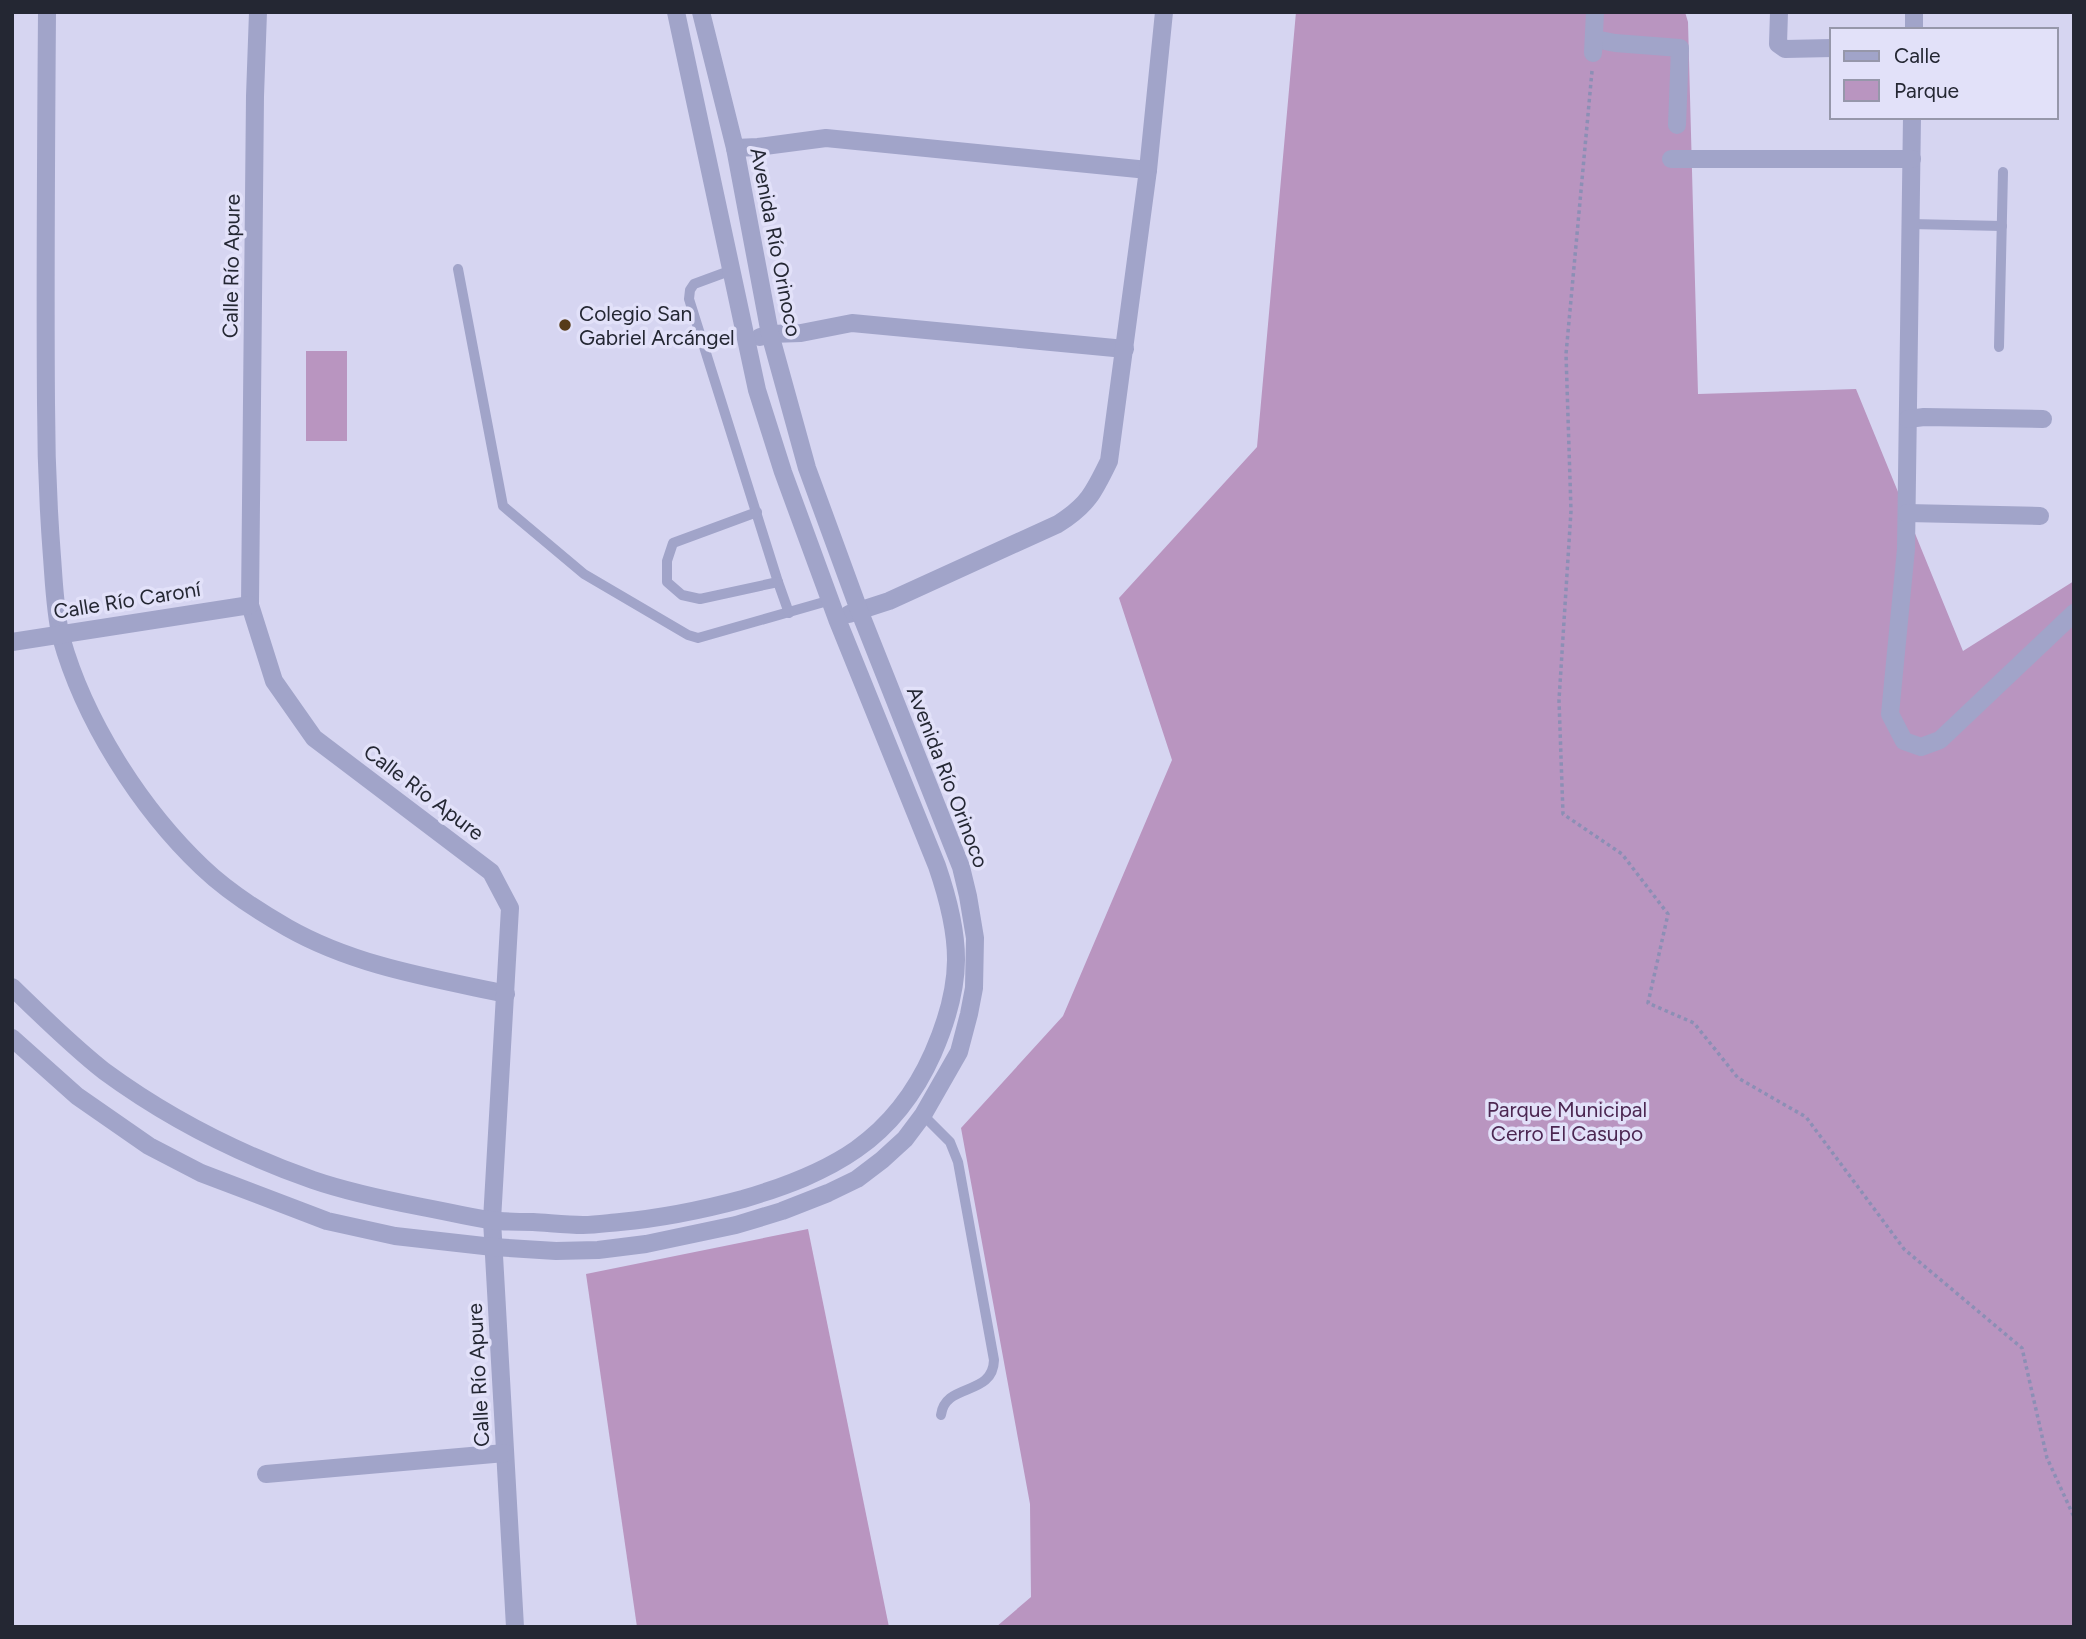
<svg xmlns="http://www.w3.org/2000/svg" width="2086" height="1639" font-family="Figtree,sans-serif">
  <rect width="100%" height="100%" fill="#d6d5f1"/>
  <g fill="#b995c0">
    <polygon points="1296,12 1685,12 1688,22 1698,394 1856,389 1963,651 2074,581 2074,1627 996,1627 1031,1597 1030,1504 961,1128 1063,1016 1172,760 1119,598 1257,447"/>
    <rect x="306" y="351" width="41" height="90"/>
    <polygon points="808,1229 889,1627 637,1627 586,1274"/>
  </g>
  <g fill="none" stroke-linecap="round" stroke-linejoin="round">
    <polyline stroke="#8c8fb5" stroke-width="3.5" stroke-dasharray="3.5 3.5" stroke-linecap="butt" points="1592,71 1566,354 1571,511 1559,700 1563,814 1622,854 1668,914 1648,1003 1694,1023 1738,1078 1806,1117 1904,1249 2022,1348 2047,1458 2074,1517"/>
    <g stroke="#a1a4c9" stroke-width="10">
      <polyline points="1911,224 2002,226"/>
      <polyline points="458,269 503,506 584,574 688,635 698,638 831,600"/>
      <polyline points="732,270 694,284 690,290 689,299 778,582 789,613"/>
      <polyline points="1999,347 2003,172"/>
      <polyline points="757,512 673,543 667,561 667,582 682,595 700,599 778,582"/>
      <path d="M923 1115 950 1142 958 1162 994 1360C993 1397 945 1382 941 1415"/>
    </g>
    <g stroke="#a1a4c9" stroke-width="18">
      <path d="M47 12C46 142 45 272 46 403 46 454 48 505 52 557 54 583 55 612 61 637 84 720 140 808 202 867 227 891 258 911 288 928 355 966 432 978 506 994"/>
      <polyline points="258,12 255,96 250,605 274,681 314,738 491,872 510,908 492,1220 515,1627"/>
      <polyline points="1779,12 1778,44 1785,49 1832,48"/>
      <polyline points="1914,30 1914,12"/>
      <polyline points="1595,39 1615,43 1680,48 1677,125"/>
      <polyline points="1593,53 1595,12"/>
      <polyline points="1912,117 1906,549 1890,714 1904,741 1921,747 1940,740 2074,613"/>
      <polyline points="735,148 758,147 826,138 1148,170"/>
      <polyline points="1671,159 1912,159"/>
      <polyline points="760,337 770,334 801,333 852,323 1125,349"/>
      <polyline points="1908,419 1924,417 2043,419"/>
      <polyline points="1907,513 2040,516"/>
      <path d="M849 614 889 601 1058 524C1088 505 1094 492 1109 461L1148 170 1164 12"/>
      <polyline points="12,642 250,605"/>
      <path d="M12 987C42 1016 71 1045 104 1071 168 1118 239 1154 313 1180 348 1192 386 1200 422 1207 445 1211 467 1217 490 1220 504 1222 519 1222 533 1222 550 1223 567 1225 583 1225 596 1225 608 1223 620 1222 663 1218 702 1210 743 1199 831 1173 894 1141 933 1053 964 982 962 939 937 866L837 619 783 472 757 390 676 12"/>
      <polyline points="12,1038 77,1096 149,1146 201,1173 327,1221 395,1236 493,1247 556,1251 598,1250 646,1244 736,1225 782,1211 828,1193 857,1179 882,1160 905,1139 923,1115 959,1052 969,1014 974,988 975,938 968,896 961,867 859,610 807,468 770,334 735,148 701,12"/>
      <polyline points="266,1474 505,1453"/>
    </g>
  </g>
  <circle fill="#563b19" stroke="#e2e1f9" stroke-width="2.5" cx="565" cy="325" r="7"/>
  <g text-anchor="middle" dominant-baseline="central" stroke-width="7" stroke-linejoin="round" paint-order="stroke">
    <g font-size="21" fill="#242733" stroke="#e2e1f9">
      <text transform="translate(776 242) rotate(79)">Avenida Río Orinoco</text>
      <text transform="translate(231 266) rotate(-89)">Calle Río Apure</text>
      <text transform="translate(127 600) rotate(-9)">Calle Río Caroní</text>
      <text transform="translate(948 777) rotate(69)">Avenida Río Orinoco</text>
      <text transform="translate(424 792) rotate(37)">Calle Río Apure</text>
      <text transform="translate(478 1375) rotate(-93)">Calle Río Apure</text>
    </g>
    <g font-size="21" fill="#242733" stroke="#e2e1f9" text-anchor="start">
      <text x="579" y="313">Colegio San<tspan x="579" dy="24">Gabriel Arcángel</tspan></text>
    </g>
    <g font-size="21" fill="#4c2752" stroke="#e2e1f9">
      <text x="1567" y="1109">Parque Municipal<tspan x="1567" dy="24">Cerro El Casupo</tspan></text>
    </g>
  </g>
  <rect width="2086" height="1639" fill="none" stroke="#242733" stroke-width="28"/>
  <rect x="1830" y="28" width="228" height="91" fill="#e2e1f9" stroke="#9697aa" stroke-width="2"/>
  <rect x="1844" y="51" width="35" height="10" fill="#a1a4c9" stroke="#9697aa" stroke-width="2"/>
  <text x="1894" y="63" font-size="21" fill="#242733">Calle</text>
  <rect x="1844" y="80" width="35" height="21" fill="#b995c0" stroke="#9697aa" stroke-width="2"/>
  <text x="1894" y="98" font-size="21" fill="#242733">Parque</text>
</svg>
